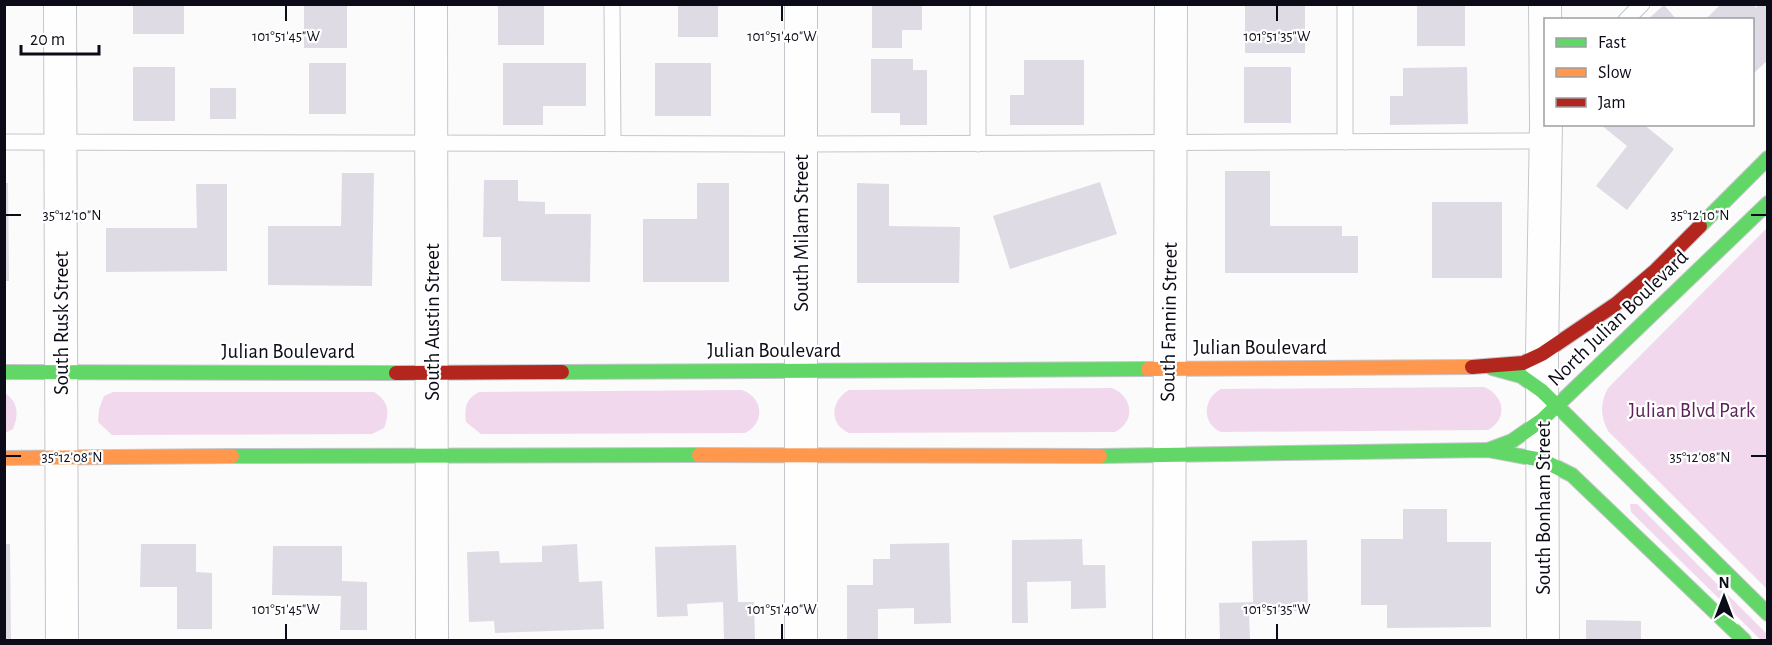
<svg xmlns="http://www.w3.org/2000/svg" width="1772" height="645" font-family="'Alegreya Sans',sans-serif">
  <rect width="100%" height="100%" fill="#fafbfa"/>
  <g fill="#f2d8ed">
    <path d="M1767 228V589L1608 431C1600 415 1600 404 1608 388Z"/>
    <path d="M1484 387C1505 396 1508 419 1488 430L1221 432C1201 423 1203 398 1221 389Z"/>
    <path d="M1112 388C1133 397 1136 421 1115 432L849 433C828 424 831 400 849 390Z"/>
    <path d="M742 390C764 398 765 423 745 433L481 434 466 422C464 407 466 399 479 392Z"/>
    <path d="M113 392H374C389 401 390 413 384 428L372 434 112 435 98 422 99 409 104 396Z"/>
    <path d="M5 393C18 402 19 414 13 429L5 433Z"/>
    <polygon points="1630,504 1637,504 1767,634 1767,640 1761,640 1631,512"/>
  </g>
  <g fill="#dfdbe5">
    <rect x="133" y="4" width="51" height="30"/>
    <rect x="304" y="4" width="43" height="44"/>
    <rect x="498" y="4" width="46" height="41"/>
    <rect x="678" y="4" width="40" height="33"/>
    <polygon points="872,4 922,4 922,30 902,30 902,48 872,48"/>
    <rect x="1245" y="4" width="60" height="49"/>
    <rect x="1417" y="4" width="48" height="42"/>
    <polygon points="1721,4 1753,4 1756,8 1759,4 1768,4 1768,60 1754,73 1752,20 1705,20"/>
    <polygon points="1664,5 1677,20 1647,20"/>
    <polygon points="871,59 913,59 913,70 927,70 927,125 900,125 900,113 871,113"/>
    <polygon points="1024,60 1084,60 1084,125 1010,125 1010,95 1024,95"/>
    <rect x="309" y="63" width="37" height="51"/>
    <polygon points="503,63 586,63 586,106 543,106 543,125 503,125"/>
    <rect x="655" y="63" width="56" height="53"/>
    <rect x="133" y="67" width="42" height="54"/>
    <rect x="1244" y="67" width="47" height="56"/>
    <polygon points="1467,67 1468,124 1390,125 1390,96 1403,96 1403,68"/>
    <rect x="210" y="88" width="26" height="31"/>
    <polygon points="1600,124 1643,124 1674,149 1627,210 1596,186 1627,146"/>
    <polygon points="1225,171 1270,171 1270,226 1342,226 1342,236 1358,236 1358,273 1225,273"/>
    <polygon points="342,173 374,173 372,286 268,285 268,226 341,226"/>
    <polygon points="484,180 518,180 518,201 545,202 545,214 591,214 590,282 501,281 501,237 483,237"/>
    <polygon points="1100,182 1117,234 1010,269 993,216"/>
    <polygon points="4,183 8,183 9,281 4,281"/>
    <polygon points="697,183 729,183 729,282 643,282 643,219 697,219"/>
    <polygon points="857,183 889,184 889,226 960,227 959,283 857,283"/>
    <polygon points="196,184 227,184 227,271 106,272 106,228 197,228"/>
    <rect x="1432" y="202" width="70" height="76"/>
    <polygon points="1403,509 1447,509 1447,542 1491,542 1491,627 1387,628 1387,605 1361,605 1361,539 1403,539"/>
    <polygon points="1082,539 1083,565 1105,565 1106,608 1071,609 1071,581 1027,582 1028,623 1012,623 1012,540"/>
    <polygon points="1307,540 1308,611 1249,612 1250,640 1220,640 1219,603 1253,602 1252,541"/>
    <polygon points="949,543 951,623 914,624 914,608 878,609 878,640 847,640 847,585 873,585 873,559 890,559 890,544"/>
    <polygon points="4,544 10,544 11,640 4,640"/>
    <polygon points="141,544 196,544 196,572 212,573 212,629 177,629 177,587 140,587"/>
    <polygon points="577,544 579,582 602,581 604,629 495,633 494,621 469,622 467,552 499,551 500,563 542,562 542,546"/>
    <polygon points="736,545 738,602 754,602 755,640 724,640 723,602 687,604 688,616 657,617 655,547"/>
    <polygon points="273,546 342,546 342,581 367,582 367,630 340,630 341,596 272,595"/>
    <polygon points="1586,620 1641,621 1641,640 1586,640"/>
  </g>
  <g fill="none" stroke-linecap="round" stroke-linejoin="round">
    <g stroke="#c5c6cc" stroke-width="17">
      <g id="lane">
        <polyline points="612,4 613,143"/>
        <polyline points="978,4 978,144"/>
        <polyline points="1626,20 1642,4"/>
        <polyline points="4,142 801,144 1546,141"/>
        <polyline points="1345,142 1345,4"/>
      </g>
    </g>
    <g stroke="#c5c6cc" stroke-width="34">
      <g id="street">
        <polyline points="60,4 62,640"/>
        <polyline points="431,4 432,640"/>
        <polyline points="1545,4 1546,119"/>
        <polyline points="801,640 801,4"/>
        <polyline points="1169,640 1171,4"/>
        <polyline points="1543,640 1542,354 1546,124"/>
      </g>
    </g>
    <g stroke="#c5c6cc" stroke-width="16">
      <g id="fast">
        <polyline points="1700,226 1768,158"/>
        <polyline points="1492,368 1521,376 1542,391 1768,614"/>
        <polyline points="4,372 396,373"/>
        <polyline points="562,372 1148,369"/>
        <polyline points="1488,450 1512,441 1542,420 1768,203"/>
        <polyline points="232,456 699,455"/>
        <polyline points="1100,456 1488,450 1542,460 1572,475 1744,640"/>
      </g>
    </g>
    <g stroke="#c5c6cc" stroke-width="16">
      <g id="slow">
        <polyline points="1148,369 1472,367"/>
        <polyline points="699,455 1100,456"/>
        <polyline points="4,458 232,456"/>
      </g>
    </g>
    <g stroke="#c5c6cc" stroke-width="16">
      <g id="jam">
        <polyline points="1472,367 1523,363 1542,354 1616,304 1656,270 1700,226"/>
        <polyline points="396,373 562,372"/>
      </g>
    </g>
    <use href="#lane" stroke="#fefefe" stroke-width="15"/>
    <use href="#street" stroke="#fefefe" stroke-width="32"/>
    <use href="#fast" stroke="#63d668" stroke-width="14"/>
    <use href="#slow" stroke="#ff974d" stroke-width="14"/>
    <use href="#jam" stroke="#b3261e" stroke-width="14"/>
  </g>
  <path fill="none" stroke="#0b0c17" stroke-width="2" d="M286 6V21M782 6V21M1277 6V21M6 215H21M1751 215H1766M6 456H21M1751 456H1766M286 624V639M782 624V639M1277 624V639"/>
  <g text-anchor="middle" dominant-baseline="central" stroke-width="4.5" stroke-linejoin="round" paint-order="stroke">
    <g font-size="21" fill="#0b0c17" stroke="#fff">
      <text transform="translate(801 233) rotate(-90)">South Milam Street</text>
      <text transform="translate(1618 318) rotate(-44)">North Julian Boulevard</text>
      <text transform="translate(432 322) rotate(-90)">South Austin Street</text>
      <text transform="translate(1169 322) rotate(-89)">South Fannin Street</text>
      <text transform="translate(61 323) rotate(-90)">South Rusk Street</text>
      <text x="1260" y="347">Julian Boulevard</text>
      <text x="774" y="350">Julian Boulevard</text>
      <text x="288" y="351">Julian Boulevard</text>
      <text transform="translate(1543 508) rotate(-90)">South Bonham Street</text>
    </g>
    <g font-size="21" fill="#5e2358" stroke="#fff">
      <text x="1692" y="410">Julian Blvd Park</text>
    </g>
  </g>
  <g font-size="15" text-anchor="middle" fill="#0b0c17" stroke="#fff" stroke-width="4.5" stroke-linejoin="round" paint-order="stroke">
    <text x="286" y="41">101°51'45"W</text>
    <text x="782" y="41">101°51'40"W</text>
    <text x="1277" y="41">101°51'35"W</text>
    <text x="72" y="220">35°12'10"N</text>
    <text x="1700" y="220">35°12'10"N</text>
    <text x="72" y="462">35°12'08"N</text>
    <text x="1700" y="462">35°12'08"N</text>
    <text x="286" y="614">101°51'45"W</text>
    <text x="782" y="614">101°51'40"W</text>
    <text x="1277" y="614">101°51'35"W</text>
  </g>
  <rect width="1772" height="645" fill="none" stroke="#0b0c17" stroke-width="12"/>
  <rect x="1544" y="18" width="210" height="108" fill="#ffffff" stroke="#9d9ea2" stroke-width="1.5"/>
  <rect x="1556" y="38" width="30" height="9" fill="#63d668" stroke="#9d9ea2" stroke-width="1.5"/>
  <text x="1598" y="48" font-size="18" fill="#0b0c17">Fast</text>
  <rect x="1556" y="68" width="30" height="9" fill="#ff974d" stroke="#9d9ea2" stroke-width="1.5"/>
  <text x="1598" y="78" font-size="18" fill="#0b0c17">Slow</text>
  <rect x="1556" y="98" width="30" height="9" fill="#b3261e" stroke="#9d9ea2" stroke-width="1.5"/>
  <text x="1598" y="108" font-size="18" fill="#0b0c17">Jam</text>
  <g transform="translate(1724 597)" stroke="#ffffff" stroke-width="4.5" paint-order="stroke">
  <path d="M0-4.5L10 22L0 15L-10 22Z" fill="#0b0c17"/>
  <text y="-9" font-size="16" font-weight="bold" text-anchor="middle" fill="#0b0c17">N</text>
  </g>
  <path d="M21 45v9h78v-9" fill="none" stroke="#0b0c17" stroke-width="3"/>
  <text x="30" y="45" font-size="18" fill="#0b0c17" stroke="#ffffff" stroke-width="4.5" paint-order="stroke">20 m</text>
</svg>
